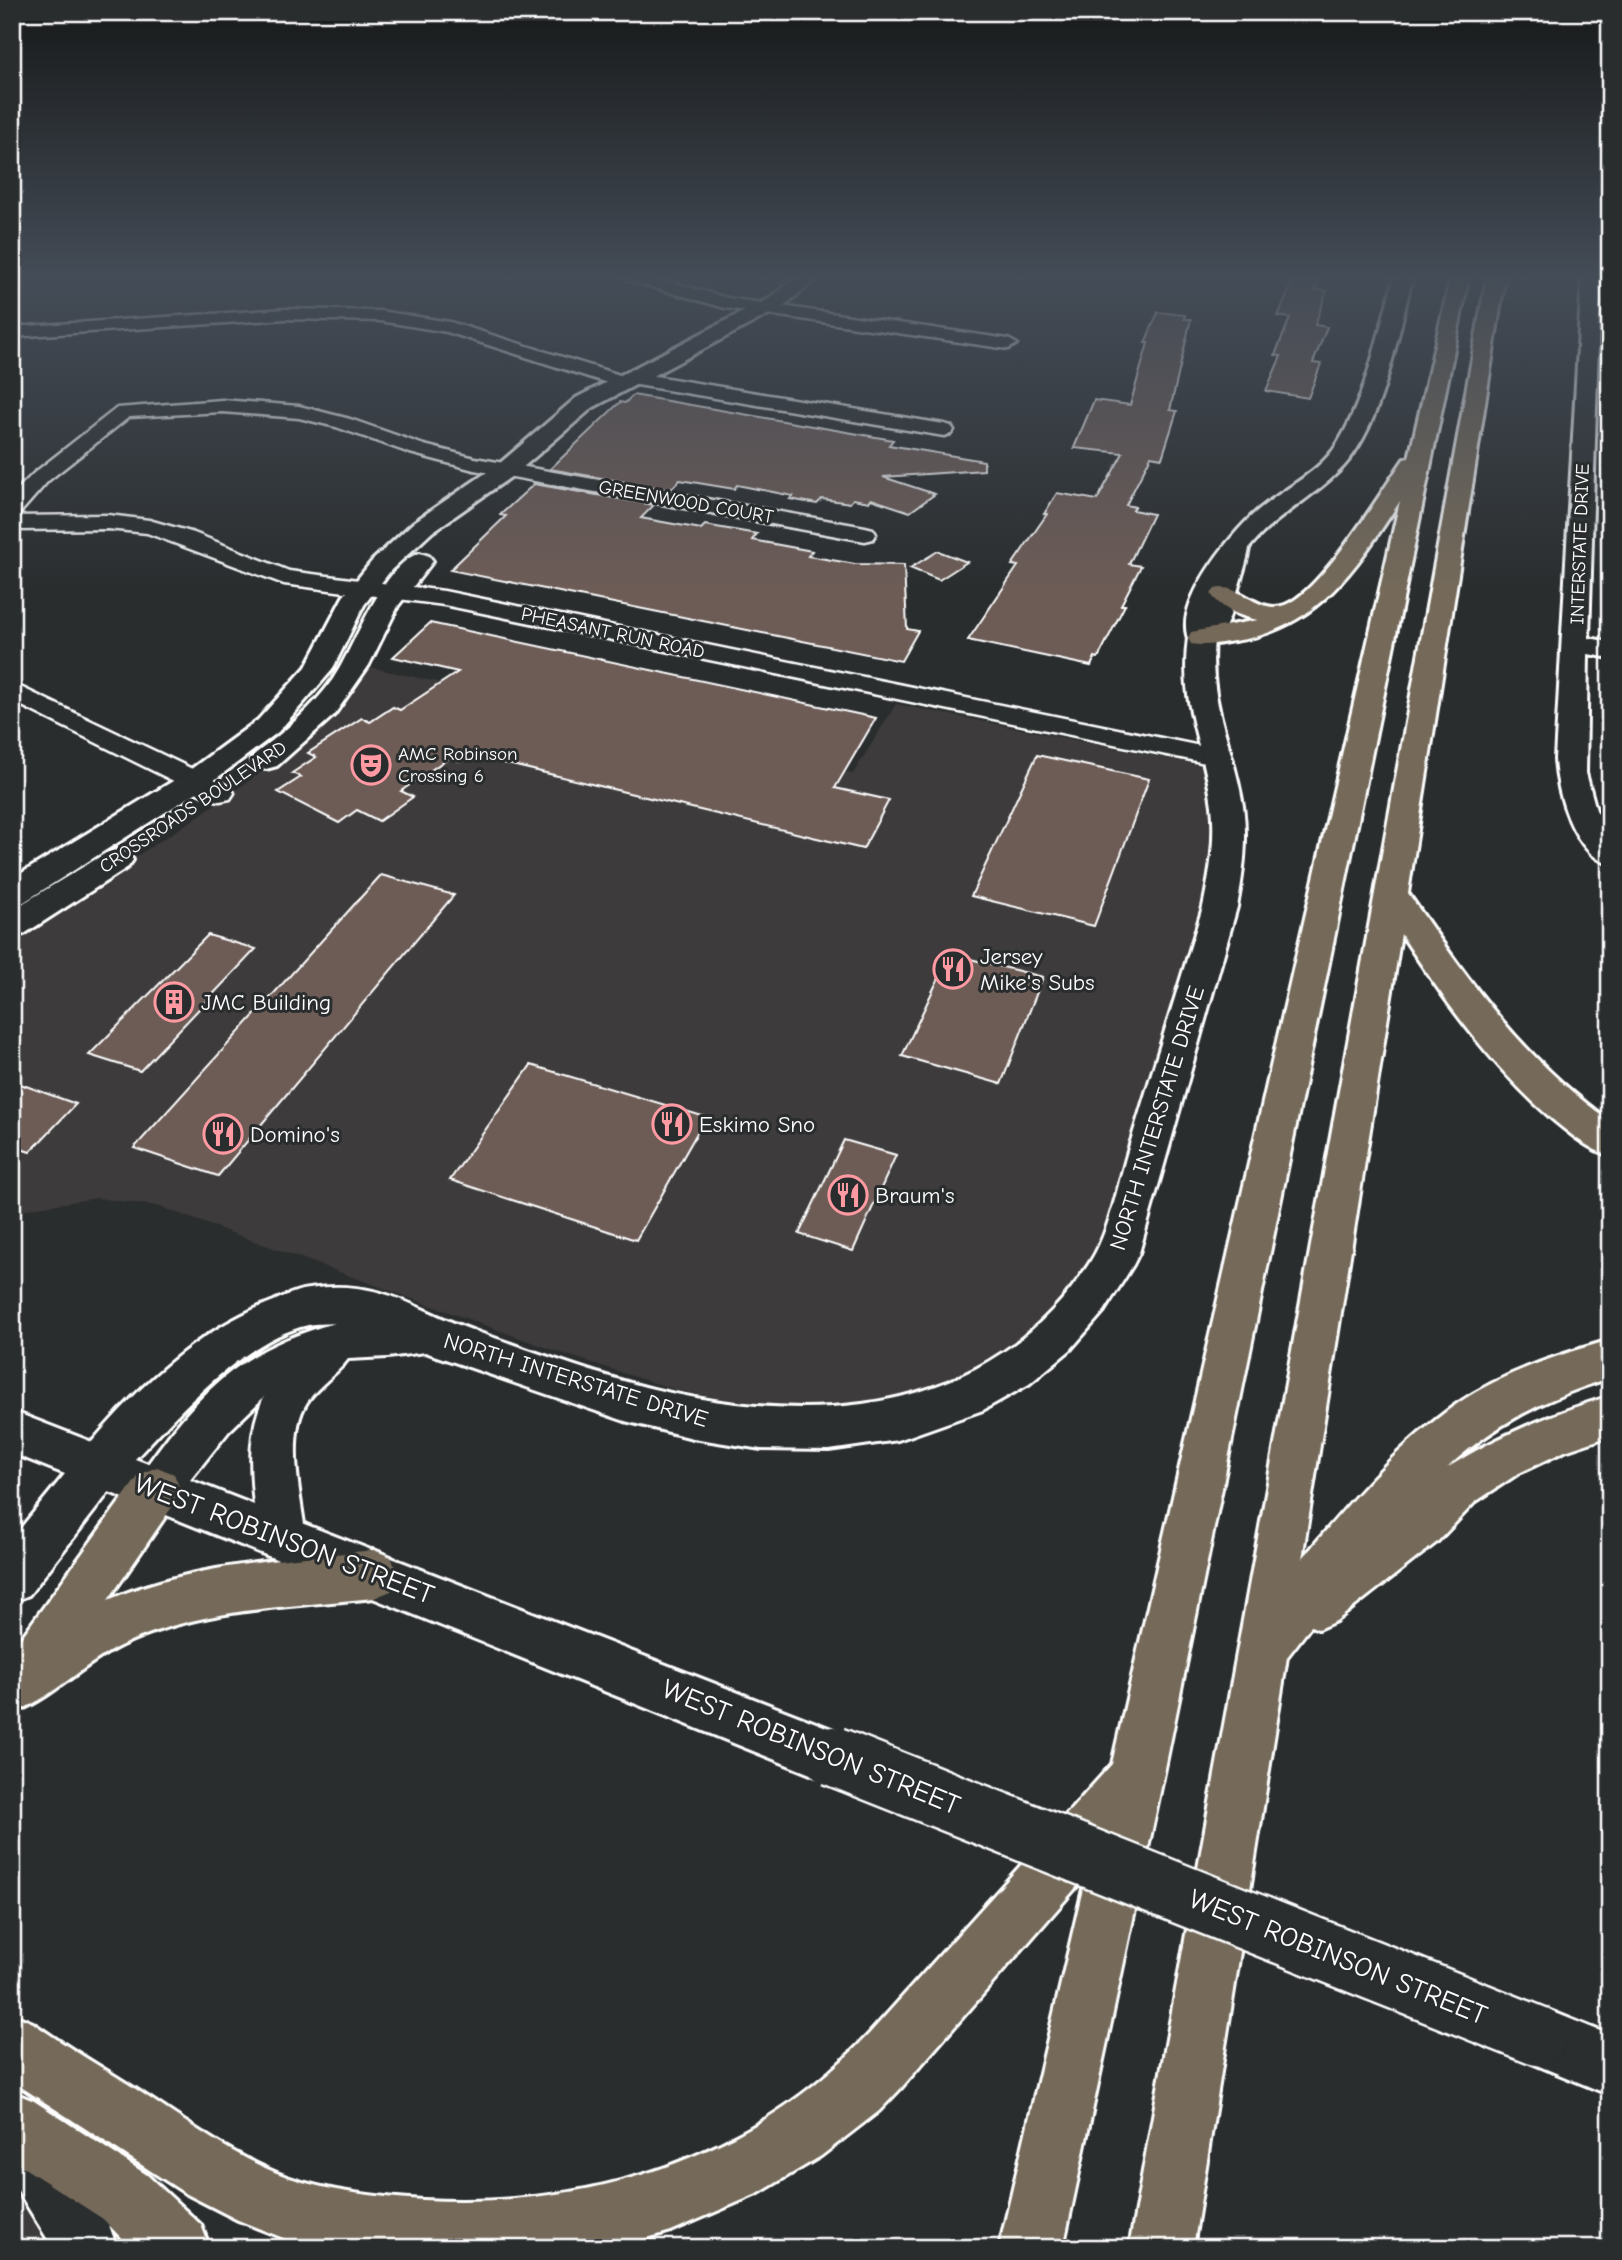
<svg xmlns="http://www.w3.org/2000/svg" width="1622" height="2260" font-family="'Comic Neue',sans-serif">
  <rect width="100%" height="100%" fill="#2a2d2e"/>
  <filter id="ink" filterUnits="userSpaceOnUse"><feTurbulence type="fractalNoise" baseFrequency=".0143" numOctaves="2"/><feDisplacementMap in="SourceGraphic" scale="14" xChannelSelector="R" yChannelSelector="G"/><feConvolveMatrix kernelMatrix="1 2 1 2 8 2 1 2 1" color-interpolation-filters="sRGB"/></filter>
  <g filter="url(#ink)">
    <g fill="#3e3b3a">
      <polygon points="369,667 853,774 896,704 1200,765 1209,773 1215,802 1215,874 1108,1237 1059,1307 985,1369 935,1388 829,1408 786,1408 744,1403 676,1390 561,1353 158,1206 97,1198 31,1208 12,1216 12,937 194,819 306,741 354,692"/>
      <polygon points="12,2173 54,2248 12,2248"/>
    </g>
    <g fill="#6d5b57" stroke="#fff" stroke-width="2">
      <polygon points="1295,276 1321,276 1315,290 1327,291 1315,325 1327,327 1313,363 1321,364 1308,398 1266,391 1281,356 1275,355 1290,318 1278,316"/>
      <polygon points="1158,312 1185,315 1184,319 1191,319 1170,410 1177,411 1162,458 1151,456 1126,505 1135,507 1133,510 1153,514 1129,564 1141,566 1121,605 1125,605 1098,658 1095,657 1091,666 968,640 1018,566 1012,565 1047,514 1044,514 1057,493 1097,500 1123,453 1074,448 1094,400 1130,405 1148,343 1145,343"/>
      <polygon points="633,395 893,440 889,445 984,461 984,470 883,477 935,494 910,512 871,499 869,502 853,499 850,503 822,499 817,504 790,499 793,496 737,485 734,489 680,480 670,490 550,469 620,402 625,403"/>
      <polygon points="534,484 654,505 641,518 701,529 705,525 757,534 752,540 812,551 808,556 855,564 904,565 907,629 918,631 901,661 450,570 506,516 500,515"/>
      <polygon points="938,551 967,562 939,580 910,568"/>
      <polygon points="430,623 876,718 835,788 889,800 863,849 466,754 460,761 450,757 401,791 413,797 379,821 357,810 339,823 278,792 301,777 292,773 316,757 308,753 362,718 370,722 393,707 400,710 458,672 393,657"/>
      <polygon points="1037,755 1149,779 1094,926 971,896"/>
      <polygon points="381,875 454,895 218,1176 134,1148"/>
      <polygon points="208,935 256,949 140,1071 89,1055"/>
      <polygon points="950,954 1043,977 1001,1084 902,1056"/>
      <polygon points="531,1065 706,1117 636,1240 450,1180"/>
      <polygon points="12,1081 76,1104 30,1152 12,1146"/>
      <polygon points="844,1140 896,1155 853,1251 799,1234"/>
    </g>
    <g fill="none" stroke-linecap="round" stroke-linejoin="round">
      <g stroke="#fff" stroke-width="5">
        <g id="minor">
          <polygon points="625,276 650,276 727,298 1008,339 1017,344 1008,349 725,308 627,280"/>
          <polygon points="1590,290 1610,293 1610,303 1584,299 1581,295 1584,291"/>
          <polygon points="286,309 380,311 450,322 623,376 631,372 944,424 951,426 954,430 951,434 944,436 631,384 623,388 447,332 380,321 286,319 12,337 12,327"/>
          <polygon points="222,400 299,406 350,419 424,445 475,458 865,527 873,529 876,534 873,539 865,541 474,470 410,453 336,427 299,418 222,412 129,417 48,481 20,513 12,514 12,495 34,473 117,408"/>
          <polygon points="108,515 149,520 194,533 289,571 444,591 1215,749 1225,751 1229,757 1225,763 1215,765 444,605 284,584 147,533 108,529 12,530 12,516"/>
          <polygon points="12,683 230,787 234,793 230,799 220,801 210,799 12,701"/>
        </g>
      </g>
      <g stroke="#fff" stroke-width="6">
        <g id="tertiary">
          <polygon points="799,276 819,276 784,306 592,408 515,474 432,532 391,570 364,605 332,670 278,732 205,787 24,902 12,905 12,879 183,775 258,720 306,667 343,597 373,560 414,522 499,464 576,398 770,298"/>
          <path d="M1395 276H1413C1397 334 1384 423 1343 467 1314 498 1275 515 1249 548 1247 562 1241 578 1237 592 1230 615 1224 652 1191 644 1168 609 1230 535 1256 512 1282 489 1319 474 1338 443 1367 396 1379 329 1395 276Z"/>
          <path d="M1582 276H1600L1589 638 1610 642V658L1588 654 1586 773 1596 810 1610 833V864C1573 854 1557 792 1555 759Z"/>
          <path d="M420 553 429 556 433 561 398 606 369 665 334 715 277 766 266 769 255 766 251 760 255 754C284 732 312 709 333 679 354 649 383 563 420 553Z"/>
          <polygon points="117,850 128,853 133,860 128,867 24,934 12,937 12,910 106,853"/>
        </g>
      </g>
      <g stroke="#fff" stroke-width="6">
        <g id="secondary">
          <path d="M1201 630 1211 632 1214 638C1208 706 1233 743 1243 806 1248 840 1243 874 1237 907L1139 1253 1133 1265 1104 1311 1070 1350 1029 1384 983 1410 898 1440 829 1450 761 1449 693 1438 625 1421 425 1352 388 1357 348 1359C337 1374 318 1385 307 1402 287 1432 299 1490 304 1524L852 1737 860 1756 852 1775 833 1783 109 1492 29 1595 12 1602V1539L65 1474 12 1453V1411L92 1442C142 1383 201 1328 274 1301 285 1296 297 1290 309 1289 384 1278 414 1311 480 1333 550 1357 622 1385 696 1398 847 1425 999 1402 1089 1264 1110 1232 1117 1188 1128 1151 1153 1070 1178 988 1203 907 1210 874 1216 840 1212 806 1204 743 1179 706 1188 638L1191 632ZM335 1323C243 1348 202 1389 148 1464L135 1459C179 1412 243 1340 308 1325 316 1323 326 1324 335 1323ZM264 1397C248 1432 250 1467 254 1505L190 1480 229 1431Z"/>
          <polygon points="1538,2006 1610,2035 1610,2095 1517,2057 1508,2036 1517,2015"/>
          <polygon points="23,2110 45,2119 104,2211 117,2248 53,2248 12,2181 12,2114"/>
        </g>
      </g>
      <g stroke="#fff" stroke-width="6">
        <g id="motorway">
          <path d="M1451 276H1469L1163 1778 1063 2248H999L1086 1876 901 2088 879 2111 821 2156 759 2193 671 2231 613 2248H309L238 2220 185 2193 12 2081V2014L33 2023C65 2046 98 2065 131 2086 181 2118 231 2156 287 2177 330 2192 377 2197 423 2200 591 2209 753 2159 870 2033L1112 1764 1400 501C1357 567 1318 629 1234 641 1220 643 1205 647 1191 644L1188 638 1191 632 1258 620C1240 616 1222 610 1211 594L1215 589C1240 582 1257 615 1285 605 1321 592 1381 492 1404 459L1409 458Z"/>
          <path d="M1487 276H1505L1408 893C1466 978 1524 1061 1610 1121V1156C1588 1149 1569 1133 1551 1118 1490 1065 1445 1001 1401 934L1302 1559C1349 1503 1397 1446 1457 1404 1502 1373 1558 1355 1610 1340V1378C1548 1397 1494 1424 1447 1468 1499 1435 1551 1414 1610 1396V1436L1565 1451 1519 1473 1475 1502 1437 1542 1336 1621 1318 1629 1311 1626 1287 1657 1193 2248H1129Z"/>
          <path d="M157 1467 174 1474 180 1489 174 1504 108 1600C192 1564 284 1560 374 1550L391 1557 398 1574 391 1591 374 1598C290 1607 199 1608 122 1645 84 1663 56 1695 18 1711L12 1708V1657L19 1641 140 1474Z"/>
          <polygon points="12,2092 34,2101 147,2175 201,2225 210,2248 131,2248 103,2219 12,2160"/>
        </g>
      </g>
      <use href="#minor" fill="#2a2d2e" fill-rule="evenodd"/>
      <use href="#tertiary" fill="#2a2d2e" fill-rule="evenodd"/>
      <use href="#secondary" fill="#2a2d2e" fill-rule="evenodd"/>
      <use href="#motorway" fill="#746a5a" fill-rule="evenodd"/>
      <g stroke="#fff" stroke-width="63" stroke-linecap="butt">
        <polyline id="secondary-bridge" points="833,1756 1538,2036"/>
      </g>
      <use href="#secondary-bridge" stroke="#2a2d2e" stroke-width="58"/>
    </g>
  </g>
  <linearGradient id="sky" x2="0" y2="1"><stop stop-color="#171919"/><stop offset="0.47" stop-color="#444c57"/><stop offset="1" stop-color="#444c57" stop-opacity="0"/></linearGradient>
  <rect width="1622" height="592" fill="url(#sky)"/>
  <defs>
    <g id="theatre-ring" transform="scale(2.0125)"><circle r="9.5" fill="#2a2d2e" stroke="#ff9aa2" stroke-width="1.5"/><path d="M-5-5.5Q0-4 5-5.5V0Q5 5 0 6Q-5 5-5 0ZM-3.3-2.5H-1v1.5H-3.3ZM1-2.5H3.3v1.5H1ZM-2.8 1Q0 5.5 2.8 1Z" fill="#ff9aa2"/></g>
    <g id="restaurant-ring" transform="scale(2.0125)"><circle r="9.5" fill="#2a2d2e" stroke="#ff9aa2" stroke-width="1.5"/><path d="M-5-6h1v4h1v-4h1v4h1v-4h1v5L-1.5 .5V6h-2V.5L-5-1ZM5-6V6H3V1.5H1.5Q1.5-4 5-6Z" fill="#ff9aa2"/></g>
    <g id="building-ring" transform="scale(2.0125)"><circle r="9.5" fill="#2a2d2e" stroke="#ff9aa2" stroke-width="1.5"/><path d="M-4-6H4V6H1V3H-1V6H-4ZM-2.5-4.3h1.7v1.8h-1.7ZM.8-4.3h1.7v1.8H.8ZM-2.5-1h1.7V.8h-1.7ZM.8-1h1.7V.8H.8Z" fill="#ff9aa2"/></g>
  </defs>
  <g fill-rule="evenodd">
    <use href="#theatre-ring" x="371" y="765"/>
    <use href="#restaurant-ring" x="953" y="969"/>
    <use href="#building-ring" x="174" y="1002"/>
    <use href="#restaurant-ring" x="672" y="1124"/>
    <use href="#restaurant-ring" x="223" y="1134"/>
    <use href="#restaurant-ring" x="848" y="1195"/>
  </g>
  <g text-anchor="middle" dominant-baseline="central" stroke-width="6" stroke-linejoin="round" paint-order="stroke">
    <g font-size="19" fill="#fff" stroke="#2a2d2e">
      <text transform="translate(686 502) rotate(10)">GREENWOOD COURT</text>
      <text transform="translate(1580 544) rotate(-88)">INTERSTATE DRIVE</text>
      <text transform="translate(613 633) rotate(12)">PHEASANT RUN ROAD</text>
      <text transform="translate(193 807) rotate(-34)">CROSSROADS BOULEVARD</text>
    </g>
    <g font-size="19" fill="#fff" stroke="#2a2d2e" text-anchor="start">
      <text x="398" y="754">AMC Robinson<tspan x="398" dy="22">Crossing 6</tspan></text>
    </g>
    <g font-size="23" fill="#fff" stroke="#2a2d2e" text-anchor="start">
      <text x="980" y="956">Jersey<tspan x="980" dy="26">Mike's Subs</tspan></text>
      <text x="201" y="1002">JMC Building</text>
      <text x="699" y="1124">Eskimo Sno</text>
      <text x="250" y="1134">Domino's</text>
      <text x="875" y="1195">Braum's</text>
    </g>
    <g font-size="23" fill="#fff" stroke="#2a2d2e">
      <text transform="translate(1157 1118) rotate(-73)">NORTH INTERSTATE DRIVE</text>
      <text transform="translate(576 1380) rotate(17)">NORTH INTERSTATE DRIVE</text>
    </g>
    <g font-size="28" fill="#fff" stroke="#2a2d2e">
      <text transform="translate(284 1539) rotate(21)">WEST ROBINSON STREET</text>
      <text transform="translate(811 1747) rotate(22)">WEST ROBINSON STREET</text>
      <text transform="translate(1338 1957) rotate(22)">WEST ROBINSON STREET</text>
    </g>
  </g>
  <rect width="1622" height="2260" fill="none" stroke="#2a2d2e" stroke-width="42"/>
  <rect x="21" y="21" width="1580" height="2218" fill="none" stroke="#fff" stroke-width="2.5" filter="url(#ink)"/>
</svg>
